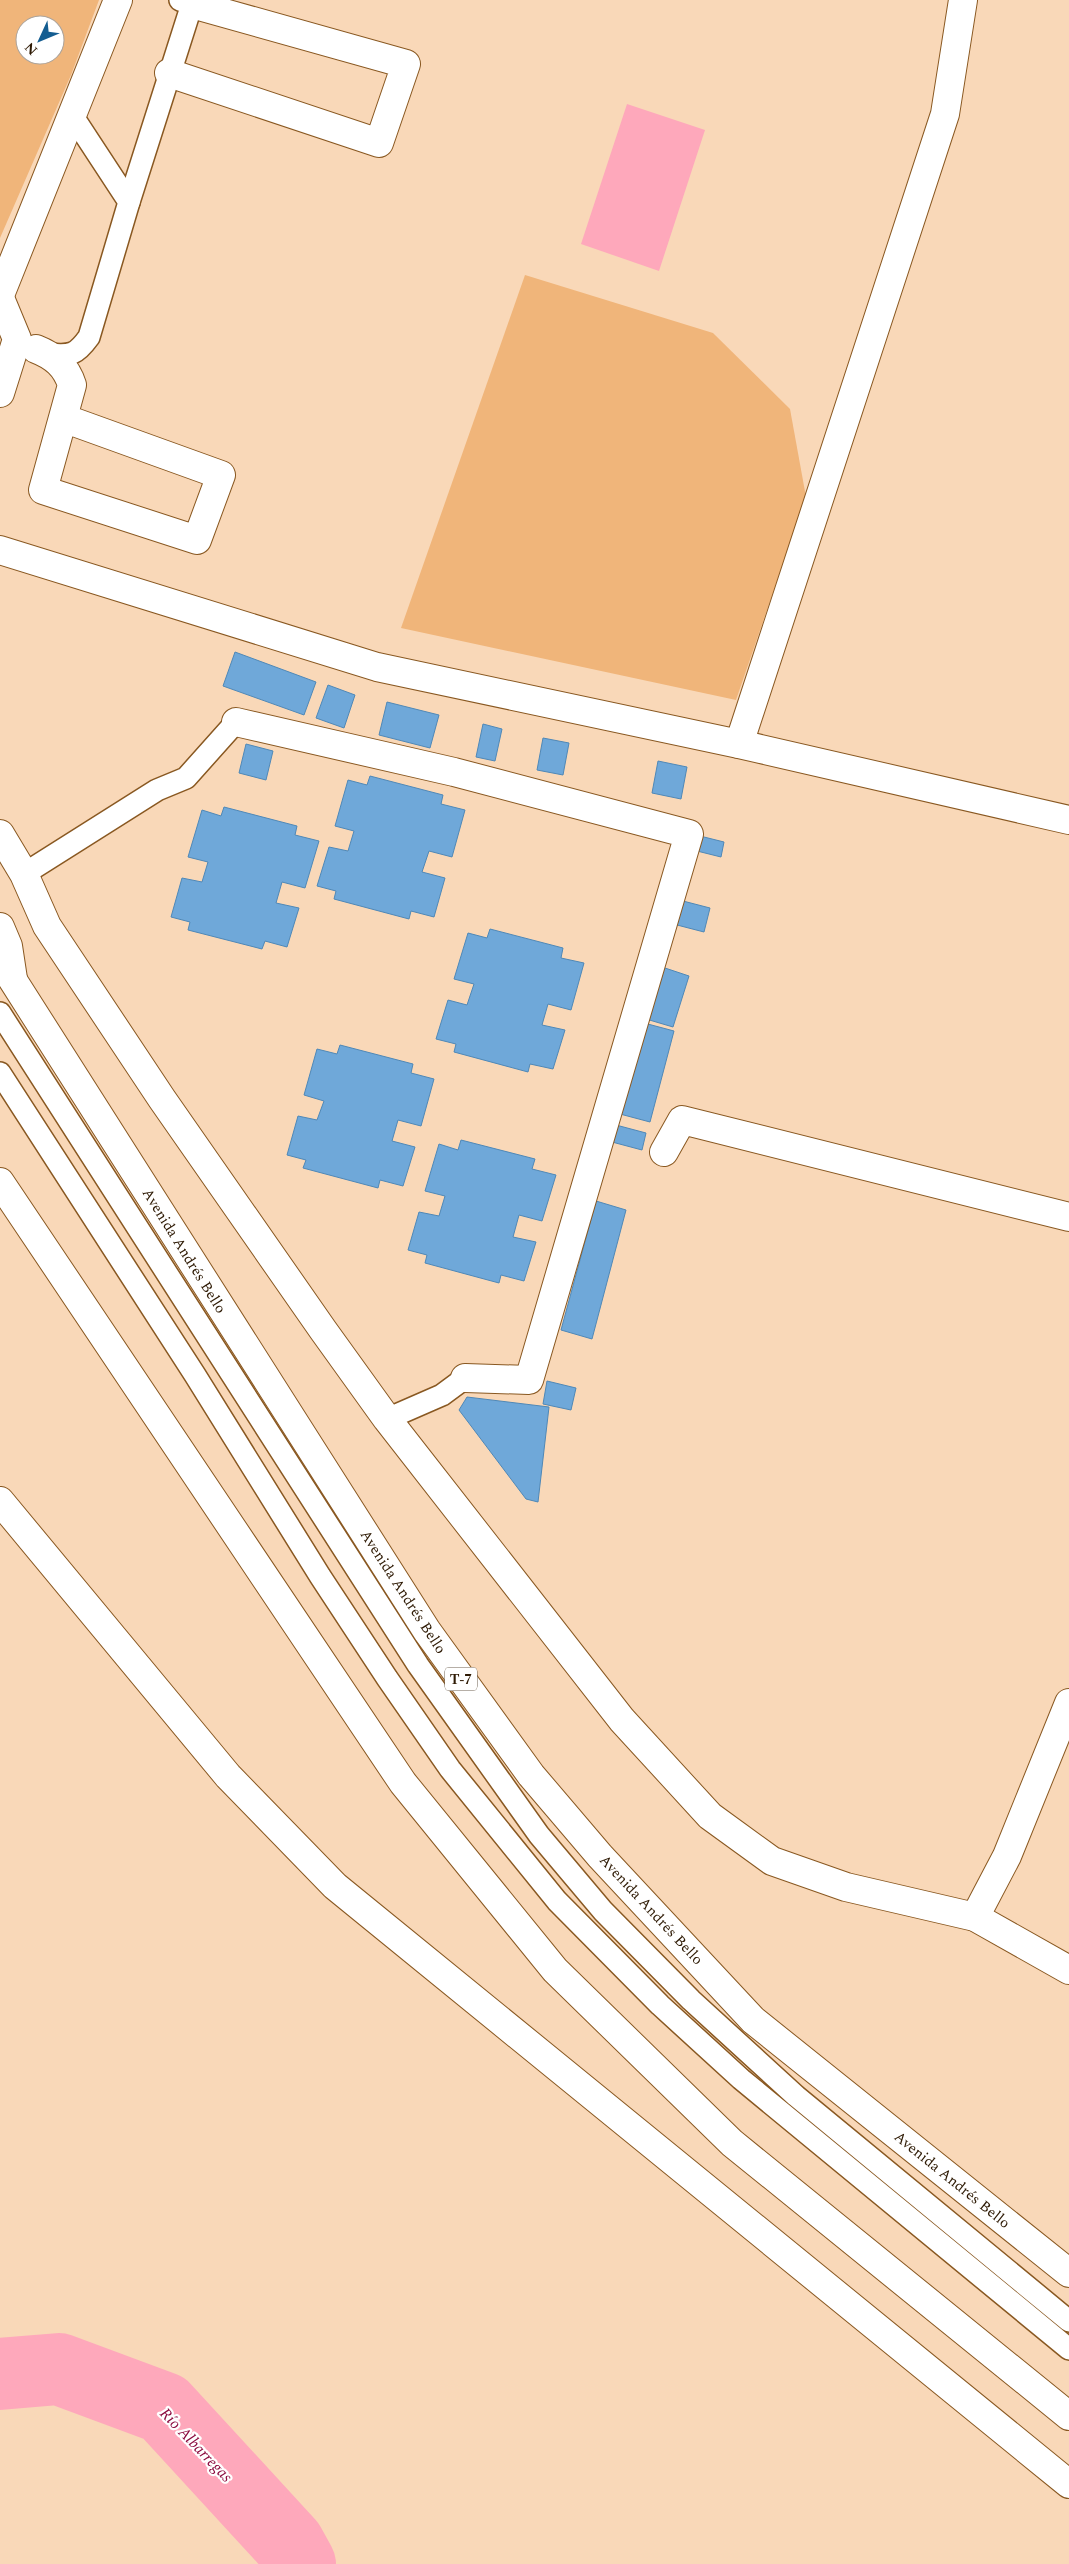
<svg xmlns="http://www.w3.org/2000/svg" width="1069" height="2564" font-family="Spectral,serif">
  <rect width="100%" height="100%" fill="#f9d8b8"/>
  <g fill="#f0b57a" fill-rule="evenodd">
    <path d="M0 0H99L71 75 0 238ZM25 25H55V55H25Z"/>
    <polygon points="525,275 713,333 790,409 806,497 736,700 401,628"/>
  </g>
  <polygon fill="#fea8bb" points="627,104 705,130 659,271 581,244"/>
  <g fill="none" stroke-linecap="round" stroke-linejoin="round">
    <polyline stroke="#fea8bb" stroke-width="72" points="0,2374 59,2369 164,2408 289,2544 300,2564"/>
  </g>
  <g fill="#6fa8d9" stroke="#4f88b7">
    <polygon points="235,652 316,682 304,715 223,686"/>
    <polygon points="328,685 355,695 344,728 316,718"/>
    <polygon points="387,702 439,715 430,748 379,735"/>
    <polygon points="483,724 502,729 495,761 476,757"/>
    <polygon points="543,738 569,743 563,775 537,770"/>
    <polygon points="246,744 273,751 266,780 239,773"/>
    <polygon points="658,761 687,767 681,799 652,793"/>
    <polygon points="370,776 443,795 441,804 465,810 452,857 429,851 422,872 445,878 434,917 411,911 409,919 334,899 336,891 317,886 329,847 348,851 354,831 335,826 348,780 367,785"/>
    <polygon points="224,807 297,826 295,835 319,841 305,888 282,882 276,903 299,908 287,947 265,941 262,949 188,930 190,922 171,917 182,878 202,882 208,862 188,857 202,810 221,816"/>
    <polygon points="700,836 724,842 721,857 697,851"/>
    <polygon points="683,901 710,908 704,932 677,925"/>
    <polygon points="490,929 563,948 561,958 584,963 571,1010 548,1004 542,1025 565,1030 553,1069 530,1064 528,1072 454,1052 456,1044 436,1039 448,1000 467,1005 474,984 454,979 468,933 487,938"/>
    <polygon points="662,967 689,976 673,1027 646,1019"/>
    <polygon points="644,1023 674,1031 650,1122 620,1114"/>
    <polygon points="340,1045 413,1064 411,1073 434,1079 421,1126 398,1120 392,1141 415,1147 403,1186 380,1180 378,1188 303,1168 306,1160 287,1155 298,1116 317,1120 324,1101 304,1095 317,1049 337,1054"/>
    <polygon points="616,1125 646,1133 642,1150 612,1142"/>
    <polygon points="461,1140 535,1159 532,1169 556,1175 542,1221 519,1215 513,1237 536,1242 524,1281 501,1275 499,1283 425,1263 427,1255 408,1250 419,1212 439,1216 445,1196 425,1191 439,1144 458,1150"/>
    <polygon points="596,1201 626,1210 592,1339 561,1330"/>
    <polygon points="547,1381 576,1388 571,1410 543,1404"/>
    <polygon points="467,1397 549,1407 538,1502 526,1499 459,1410"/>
  </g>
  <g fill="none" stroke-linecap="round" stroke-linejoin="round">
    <g stroke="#895821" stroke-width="24">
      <g id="service">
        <polyline points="129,202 192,4 180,0"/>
        <path d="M49 354C71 356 76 355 89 337L129 202 72 115"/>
        <polyline points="24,874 157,790 186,778 236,722"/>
        <polyline points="0,1013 418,1665 539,1835 603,1911 691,2000 796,2096 1069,2321"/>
        <polyline points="0,1073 195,1375 320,1576 387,1678 450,1769 557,1901 660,2005 741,2079 1069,2349"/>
        <polyline points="387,1419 442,1395 465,1378"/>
      </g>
    </g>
    <g stroke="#895821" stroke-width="30">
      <g id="minor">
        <polyline points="169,73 379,143 406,64 192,4"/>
        <polyline points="0,295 118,0"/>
        <polyline points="0,298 17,339 0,393"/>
        <path d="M36 349C54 356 66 366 72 385L43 490 197 540 221 475 63 418"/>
        <polyline points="0,550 377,667 739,744 1069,820"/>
        <polyline points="236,722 454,772 689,834 529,1380 465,1378"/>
        <polyline points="739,744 945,114 963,0"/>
        <polyline points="0,834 24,874 47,926 162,1099 323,1330 387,1419 622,1720 710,1816 772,1861 846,1887 975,1917 1069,1970"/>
        <polyline points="0,927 8,946 13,979"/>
        <polyline points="664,1152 682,1120 1069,1217"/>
        <polyline points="0,1501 228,1776 335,1886 1069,2484"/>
        <polyline points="975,1917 1007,1856 1069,1703"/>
      </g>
    </g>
    <g stroke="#895821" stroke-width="30">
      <g id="trunk">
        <polyline points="0,960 427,1631 531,1775 600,1856 753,2020 1069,2273"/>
        <polyline points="0,1182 403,1783 555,1970 732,2143 1069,2416"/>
      </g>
    </g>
    <use href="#service" stroke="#fff" stroke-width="21"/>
    <use href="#minor" stroke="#fff" stroke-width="28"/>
    <use href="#trunk" stroke="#fff" stroke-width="28"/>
  </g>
  <g text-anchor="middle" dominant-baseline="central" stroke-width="4.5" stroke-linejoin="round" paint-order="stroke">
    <rect fill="#fff" stroke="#6d5f4f" stroke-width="1" x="445" y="1667.5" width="32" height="23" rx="4"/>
    <g font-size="14" font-weight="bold" fill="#2e1a04">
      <text x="461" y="1679">T-7</text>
    </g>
    <g font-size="15" fill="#2e1a04" stroke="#fff">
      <text transform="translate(184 1251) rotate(58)">Avenida Andrés Bello</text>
      <text transform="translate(403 1592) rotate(57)">Avenida Andrés Bello</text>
      <text transform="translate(651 1910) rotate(47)">Avenida Andrés Bello</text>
      <text transform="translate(952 2180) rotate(39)">Avenida Andrés Bello</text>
    </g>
    <g font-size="16" font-style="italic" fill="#8b0b3f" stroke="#fff">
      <text transform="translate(196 2445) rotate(46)">Río Albarregas</text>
    </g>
  </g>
  <g transform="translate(40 40) rotate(226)"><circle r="24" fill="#ffffff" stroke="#aba39b"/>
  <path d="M0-4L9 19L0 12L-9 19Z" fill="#145d91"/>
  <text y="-8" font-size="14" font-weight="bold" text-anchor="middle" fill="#2e1a04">N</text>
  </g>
</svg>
